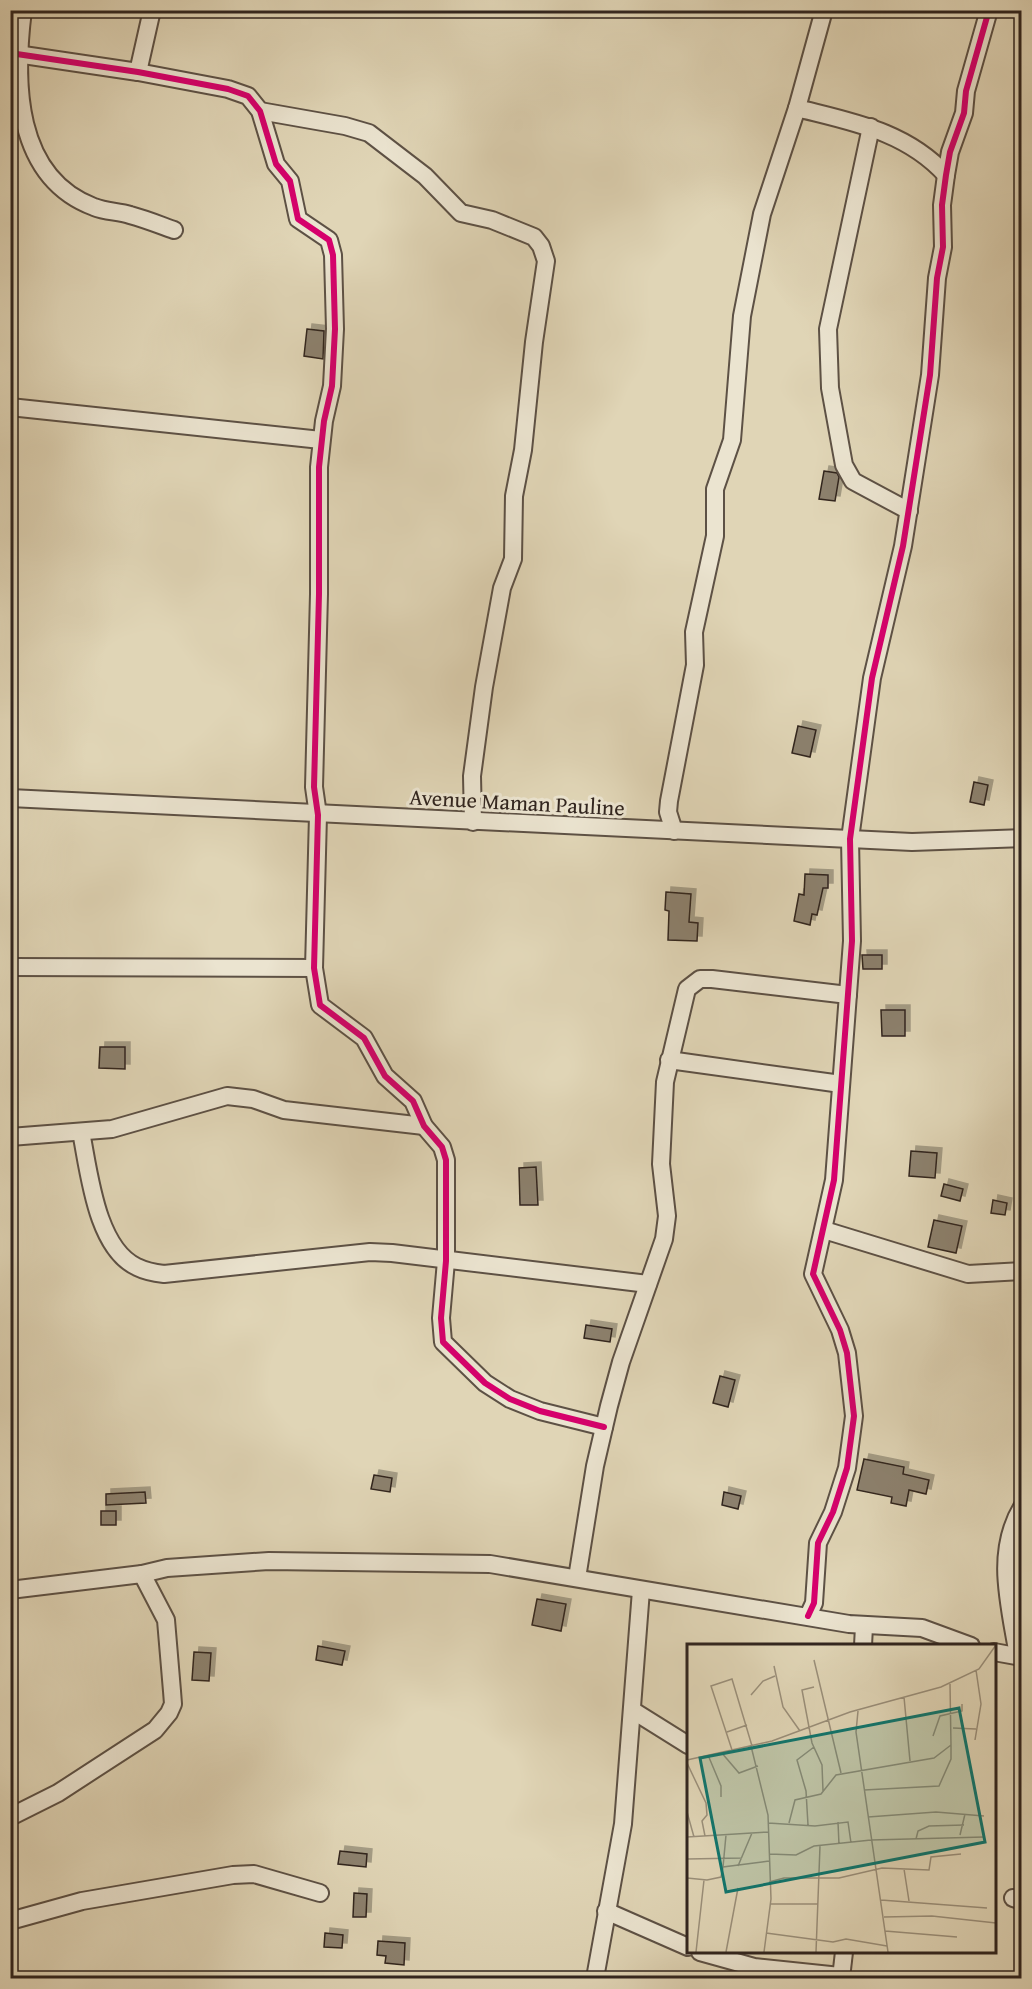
<svg xmlns="http://www.w3.org/2000/svg" width="1032" height="1989" font-family="'Gentium Book Plus',serif">
  <defs>
    <filter id="shadow"><feDropShadow dx="5" dy="-5" stdDeviation="0" flood-color="#0004"/></filter>
  </defs>
  <rect width="100%" height="100%" fill="#e0d5b6"/>
  <filter id="stains"><feTurbulence type="fractalNoise" baseFrequency=".00333" numOctaves="4"/><feColorMatrix values="0 0 0 0 .2 0 0 0 0 .09 0 0 0 0 .02 0 0 0 .5 -.17"/></filter>
  <radialGradient id="worn" r=".72"><stop offset=".6" stop-color="#630" stop-opacity="0"/><stop offset="1" stop-color="#630" stop-opacity=".3"/></radialGradient>
  <g fill="#8c816e" stroke="#31251f" stroke-width="1.5" filter="url(#shadow)">
    <polygon points="307,329 324,331 323,359 304,356"/>
    <polygon points="824,471 837,473 839,477 835,501 819,499"/>
    <polygon points="798,726 816,730 810,757 792,753"/>
    <polygon points="974,782 988,785 984,805 970,802"/>
    <polygon points="805,874 828,875 828,888 823,888 817,915 812,914 810,925 794,921 799,894 804,895"/>
    <polygon points="666,892 691,894 689,922 698,923 697,941 668,940 669,911 665,910"/>
    <polygon points="862,955 882,955 882,969 863,969"/>
    <polygon points="881,1010 905,1010 905,1036 882,1036"/>
    <polygon points="100,1047 125,1047 125,1069 99,1068"/>
    <polygon points="911,1151 937,1153 935,1178 909,1176"/>
    <polygon points="536,1167 538,1205 520,1205 519,1168"/>
    <polygon points="944,1184 963,1189 960,1201 941,1196"/>
    <polygon points="993,1200 1007,1203 1005,1215 991,1213"/>
    <polygon points="934,1220 962,1226 956,1253 928,1247"/>
    <polygon points="586,1325 612,1329 610,1342 584,1338"/>
    <polygon points="720,1376 735,1380 728,1407 713,1403"/>
    <polygon points="864,1459 904,1467 903,1474 929,1480 926,1494 909,1490 906,1506 891,1503 892,1497 857,1490"/>
    <polygon points="374,1475 392,1478 390,1492 371,1489"/>
    <polygon points="145,1492 146,1503 106,1505 106,1494"/>
    <polygon points="724,1492 741,1496 738,1509 722,1505"/>
    <rect x="101" y="1511" width="15" height="14"/>
    <polygon points="537,1599 566,1604 561,1631 532,1625"/>
    <polygon points="318,1646 345,1651 342,1665 316,1660"/>
    <polygon points="194,1652 211,1653 209,1681 192,1680"/>
    <polygon points="340,1851 367,1854 366,1867 338,1864"/>
    <polygon points="354,1893 367,1894 366,1917 353,1917"/>
    <polygon points="325,1933 343,1935 342,1948 324,1947"/>
    <polygon points="378,1941 405,1943 404,1965 385,1963 386,1956 377,1955"/>
  </g>
  <g fill="none" stroke-linecap="round" stroke-linejoin="round">
    <g stroke="#5d5145" stroke-width="20">
      <g id="minor">
        <path d="M23 10C14 81 14 177 94 207 106 212 119 211 130 215 145 219 160 225 174 230"/>
        <polyline points="10,53 138,72 228,89 248,96 260,111 276,164 290,181 298,219 329,240 333,255 335,329 332,386 324,421 319,467 319,594 314,787 318,815 314,968 320,1005 364,1038 385,1076 413,1101 424,1126 442,1147 446,1160 446,1261 441,1318 443,1342 485,1383 510,1399 540,1411 604,1427"/>
        <polyline points="138,72 152,10"/>
        <path d="M797 108C852 122 906 131 946 175"/>
        <polyline points="260,111 345,126 369,133 425,176 461,213 492,220 534,237 541,246 546,261 534,342 523,450 514,496 513,559 502,588 484,687 472,776 473,822"/>
        <polyline points="871,127 828,329 830,388 844,465 853,481 909,511"/>
        <polyline points="10,407 321,440"/>
        <polyline points="10,798 850,839 912,842 1022,838"/>
        <polyline points="674,831 668,812 669,801 695,665 694,632 715,536 715,489 732,440 742,316 762,214 797,108 824,10"/>
        <polyline points="10,967 314,968"/>
        <polyline points="669,1060 841,1084"/>
        <path d="M81 1132C89 1171 96 1248 137 1267 145 1271 155 1273 164 1274L370 1252 392 1253 648 1284"/>
        <polyline points="10,1137 112,1129 227,1096 253,1099 284,1110 424,1126"/>
        <polyline points="824,1230 968,1274 1022,1271"/>
        <polyline points="577,1578 595,1466 609,1406 621,1362 664,1239 667,1216 661,1164 665,1082 687,989 700,979 712,979 848,995"/>
        <polyline points="10,1590 142,1574 167,1568 269,1561 490,1564 849,1624 922,1628 971,1646"/>
        <polyline points="808,1616 814,1603 818,1543 833,1512 847,1468 854,1416 847,1353 840,1330 813,1274 834,1180 852,941 850,839 872,678 903,546 930,375 937,278 943,247 942,205 946,175 950,152 964,113 966,91 989,10"/>
        <polyline points="863,1646 864,1626"/>
        <polyline points="994,1652 1022,1657"/>
        <path d="M1018 1656C1010 1606 994 1553 1022 1507"/>
        <polyline points="632,1710 688,1745"/>
        <polyline points="10,1817 58,1793 155,1730 169,1713 173,1704 172,1691 166,1620 142,1574"/>
        <polyline points="1013,1898 1022,1901"/>
        <polyline points="606,1911 688,1947"/>
        <polyline points="10,1921 82,1901 233,1875 254,1874 320,1893"/>
        <polyline points="700,1952 754,1967 840,1976"/>
        <polyline points="595,1978 623,1824 641,1590"/>
        <polyline points="841,1978 844,1952"/>
      </g>
    </g>
    <use href="#minor" stroke="#ebe4d0" stroke-width="16"/>
    <g stroke="#ebe4d0" stroke-width="10">
      <g id="cycleway">
        <polyline points="10,53 138,72 228,89 248,96 260,111 276,164 290,181 298,219 329,240 333,255 335,329 332,386 324,421 319,467 319,594 314,787 318,815 314,968 320,1005 364,1038 385,1076 413,1101 424,1126 442,1147 446,1160 446,1261 441,1318 443,1342 485,1383 510,1399 540,1411 604,1427"/>
        <polyline points="808,1616 814,1603 818,1543 833,1512 847,1468 854,1416 847,1353 840,1330 813,1274 834,1180 852,941 850,839 872,678 903,546 930,375 937,278 943,247 942,205 946,175 950,152 964,113 966,91 989,10"/>
      </g>
    </g>
    <use href="#cycleway" stroke="#d6006c" stroke-width="6"/>
  </g>
  <g text-anchor="middle" dominant-baseline="central" stroke-width="6" stroke-linejoin="round" paint-order="stroke">
    <g font-size="22" fill="#31251f" stroke="#ebe4d0">
      <text transform="translate(517 802) rotate(3)">Avenue Maman Pauline</text>
    </g>
  </g>
  <g transform="translate(687 1644)">
    <rect width="309" height="309" fill="#e0d5b6"/>
    <path fill="none" stroke="#9a8f7a" stroke-width="1.5" d="M127 16 154 129M87 22 96 63 113 87M127 43 115 46 125 99 135 121 136 147M64 51 76 37 88 32M217 53 223 117M171 67 169 88 201 308M266 84 289 85M40 88 60 81M246 92 253 72 275 67V60M288 96 294 60 289 26M64 102 81 171 84 255 77 308M45 106 24 42 45 35 65 102M34 108 52 129 71 122M21 111 34 142V153M0 116 85 97 163 68 254 43 292 25 309 1M0 119 19 159 20 171 15 177 18 192M177 146 252 142 264 115V101M0 168 7 193M181 173 249 168 297 172M151 178 152 201M81 179 128 182 161 178 164 199M102 179 108 156 134 150 149 131 247 114 264 101 263 40M121 181 119 147 110 116 127 103M273 191 278 170M0 193 81 188M229 195 231 187 242 182 277 181M82 210 109 211 127 202 184 196 297 193M0 215 55 214M51 222 65 189M36 223 39 191M217 225 222 257M0 234 20 236 34 233 36 223 82 217M82 238 97 234H152L195 224 242 226 244 213 274 210M194 256 300 264M83 260H131M197 273 245 272 309 279M198 287 270 293M79 289 146 298 159 295 200 302M9 308 17 236M39 308 51 244M129 308 133 202"/>
    <path fill="#0f766e" fill-opacity="0.15" stroke="#0f766e" stroke-width="3" d="M272 64 298 198 39 248 13 114Z"/>
    <rect width="309" height="309" fill="none" stroke="#31251f" stroke-width="3"/>
  </g>
  <rect width="1032" height="1989" fill="none" stroke="#e0d5b6" stroke-width="36"/>
  <rect x="12" y="12" width="1008" height="1965" fill="none" stroke="#31251f" stroke-width="3"/>
  <rect x="18" y="18" width="996" height="1953" fill="none" stroke="#31251f" stroke-width="1.5"/>
  <rect width="100%" height="100%" filter="url(#stains)"/>
  <rect width="100%" height="100%" fill="url(#worn)"/>
</svg>
